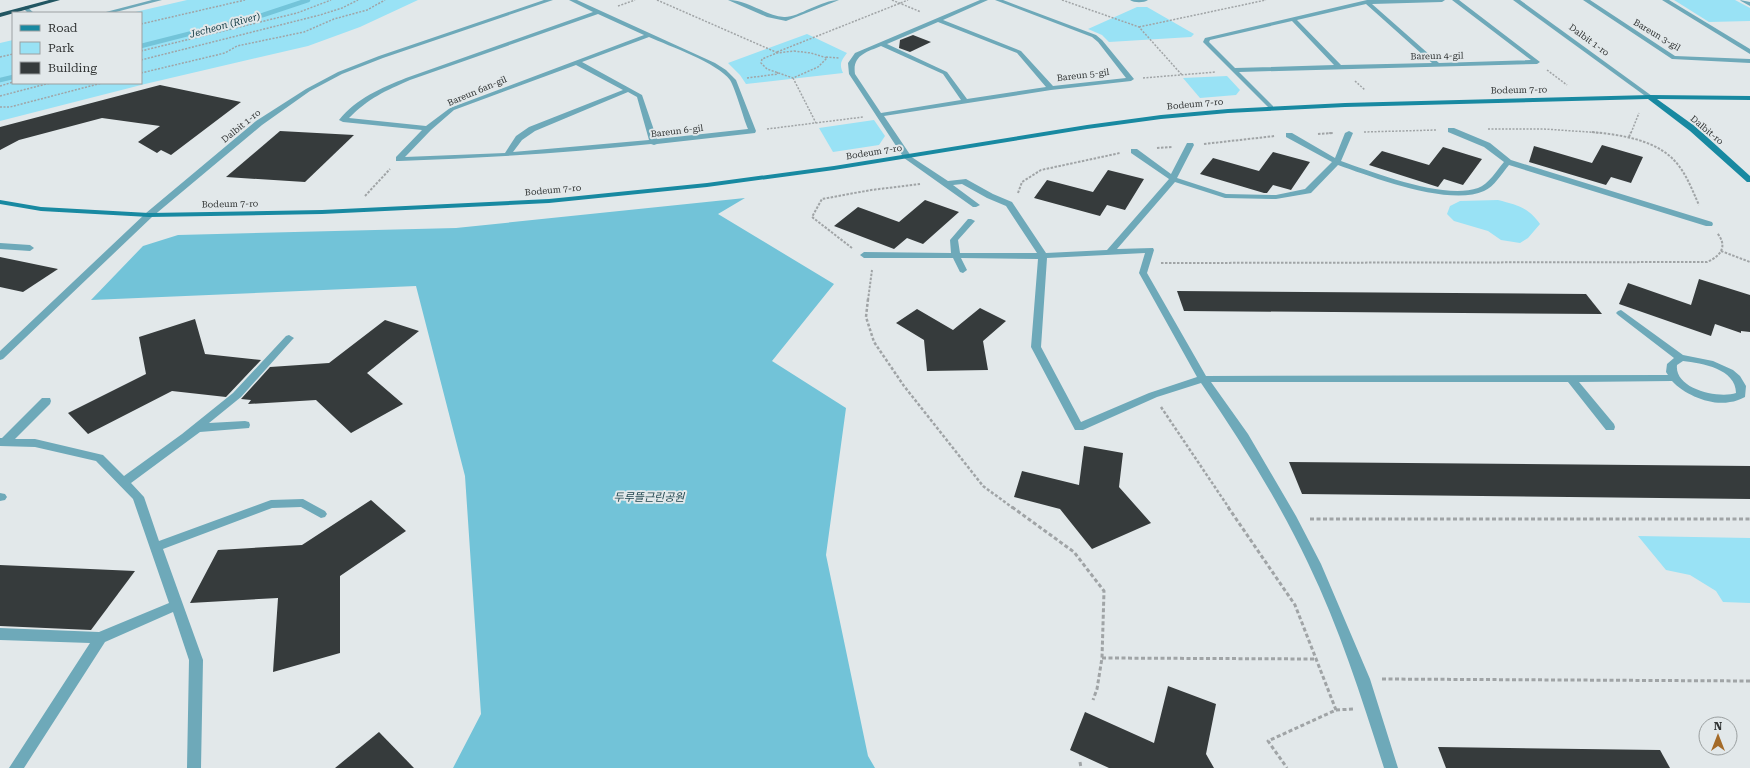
<svg xmlns="http://www.w3.org/2000/svg" width="1750" height="768" font-family="'Roboto Serif','Noto Sans KR',serif">
  <rect width="100%" height="100%" fill="#e2e8ea"/>
  <g fill="#99e2f5">
    <polygon points="187,0 418,0 360,27 308,46 145,84 0,121 0,43 13,40 13,83 141,83 141,13 131,13"/>
    <polygon points="1674,0 1735,0 1750,8 1750,21 1709,22"/>
    <polygon points="1137,7 1147,7 1194,34 1191,37 1109,42 1102,35 1088,29"/>
    <path d="M807 34 847 53C841 61 839 64 843 73L746 84 740 75 728 63Z"/>
    <polygon points="1227,76 1240,90 1236,95 1200,98 1183,78"/>
    <polygon points="874,120 885,136 879,145 833,152 819,128"/>
    <path d="M1498 200C1517 205 1528 207 1540 224L1528 238 1520 243 1501 240 1488 231 1454 221 1447 214 1450 206 1460 201Z"/>
    <polygon points="1638,536 1750,538 1750,603 1723,602 1716,591 1690,575 1666,570"/>
  </g>
  <polygon fill="#72c3d8" points="745,198 718,214 834,284 772,361 846,408 826,555 868,756 875,768 453,768 481,714 465,476 416,286 91,300 143,246 178,235 456,228"/>
  <g fill="none" stroke-linecap="round" stroke-linejoin="round">
    <g stroke="#73c4d9" stroke-width="4.5">
      <polyline points="141,46 263,15 308,0"/>
      <polyline points="0,80 13,77"/>
    </g>
  </g>
  <g fill="#363b3c">
    <polygon points="913,35 931,42 910,52 899,48 900,40"/>
    <polygon points="160,85 241,102 171,155 161,150 157,153 138,142 160,126 102,118 19,140 0,150 0,127"/>
    <polygon points="280,131 354,135 305,182 226,177"/>
    <polygon points="1602,145 1643,157 1631,183 1611,177 1606,185 1529,162 1534,146 1592,163"/>
    <polygon points="1443,147 1482,159 1463,185 1444,179 1438,187 1369,165 1382,151 1429,165"/>
    <polygon points="1273,152 1310,162 1291,190 1273,185 1267,193 1264,193 1200,174 1213,158 1259,171"/>
    <polygon points="1108,170 1144,179 1125,210 1107,205 1100,216 1034,198 1047,180 1093,192"/>
    <polygon points="925,200 959,212 923,244 907,238 894,249 834,226 858,207 899,222"/>
    <polygon points="0,257 58,269 23,292 0,287"/>
    <polygon points="1699,279 1750,295 1750,332 1741,331 1741,333 1715,324 1711,336 1619,304 1628,283 1691,305"/>
    <polygon points="1177,291 1586,294 1602,314 1184,311"/>
    <polygon points="980,308 1006,321 983,341 988,370 927,371 924,340 896,323 917,309 953,330"/>
    <polygon points="195,319 205,354 261,360 226,397 172,391 88,434 68,413 146,374 139,337"/>
    <polygon points="385,320 419,331 367,373 403,404 351,433 316,400 248,404 251,400 241,399 270,367 329,363"/>
    <polygon points="1084,446 1123,453 1119,487 1151,523 1092,549 1060,509 1014,497 1022,471 1079,485"/>
    <polygon points="1289,462 1750,466 1750,499 1302,494"/>
    <polygon points="371,500 406,531 340,576 340,653 273,672 278,598 190,603 218,550 302,545"/>
    <polygon points="0,565 135,571 91,630 0,626"/>
    <polygon points="1168,686 1216,704 1206,754 1214,768 1109,768 1070,750 1085,712 1154,743"/>
    <polygon points="379,732 414,768 335,768"/>
    <polygon points="1438,747 1660,750 1670,768 1446,768"/>
  </g>
  <g fill="none" stroke-linecap="round" stroke-linejoin="round">
    <g stroke="#a0a4a6" stroke-width="1.5" stroke-dasharray="2 1.5" stroke-linecap="butt">
      <polyline points="657,0 778,53"/>
      <polyline points="892,0 921,12"/>
      <polyline points="1062,0 1139,27 1182,75"/>
      <polyline points="618,6 635,0"/>
      <polyline points="141,24 245,0"/>
      <polyline points="1139,27 1266,0"/>
      <polyline points="141,51 297,13 331,0"/>
      <polygon points="794,51 811,53 827,58 818,67 793,78 767,69 761,63 762,59 777,53"/>
      <polyline points="777,52 908,0"/>
      <polyline points="0,57 13,54"/>
      <polyline points="826,57 839,58"/>
      <polyline points="141,60 320,15 342,8 358,0"/>
      <polyline points="1547,70 1567,85"/>
      <polyline points="141,73 225,53 237,46 304,32 334,19 367,10 385,0"/>
      <polyline points="747,78 778,74 777,72"/>
      <polyline points="793,78 816,123"/>
      <polyline points="1143,78 1216,72"/>
      <polyline points="1355,81 1365,90"/>
      <polyline points="0,86 13,82"/>
      <polyline points="0,96 50,83"/>
      <polyline points="0,107 10,107 102,83"/>
      <polyline points="767,129 863,117"/>
      <polyline points="1488,129 1544,129 1603,133"/>
      <polyline points="1364,132 1437,130"/>
      <polyline points="1329,133 1333,133"/>
      <polyline points="1631,133 1639,113"/>
    </g>
    <g stroke="#a0a4a6" stroke-width="2" stroke-dasharray="2.5 1.5" stroke-linecap="butt">
      <path d="M1592 132C1622 135 1660 140 1679 166 1688 178 1693 192 1699 205"/>
      <polyline points="1318,134 1333,133"/>
      <polyline points="1629,137 1631,132"/>
      <polyline points="1204,144 1275,136"/>
      <polyline points="1157,148 1172,147"/>
      <polyline points="1018,193 1022,182 1041,170 1120,153"/>
      <polyline points="365,196 390,169"/>
      <polyline points="852,248 812,217 822,199 871,190 920,184"/>
      <polyline points="1721,251 1750,262"/>
      <path d="M1161 263 1707 262C1721 256 1728 246 1717 233"/>
      <polyline points="868,300 872,270"/>
    </g>
    <g stroke="#a0a4a6" stroke-width="2.5" stroke-dasharray="3 2" stroke-linecap="butt">
      <polyline points="868,299 866,317 874,342 904,386 983,486 1013,508"/>
      <polyline points="1161,407 1229,508"/>
    </g>
    <g stroke="#a0a4a6" stroke-width="3" stroke-dasharray="4 2.5" stroke-linecap="butt">
      <polyline points="1012,507 1074,552 1104,591 1102,658 1097,689 1093,700"/>
      <polyline points="1228,507 1295,605 1336,710 1268,741 1287,768"/>
      <polyline points="1310,519 1750,519"/>
      <polyline points="1102,658 1317,659"/>
      <polyline points="1382,679 1750,681"/>
      <polyline points="1336,710 1353,709"/>
      <polyline points="1080,762 1081,768"/>
    </g>
    <g fill="#6ea9b9" fill-rule="evenodd">
      <polygon points="152,0 162,0 112,13 102,13"/>
      <polygon points="26,6 34,13 28,13 23,8"/>
      <path d="M1448 128H1454L1490 143 1511 160 1712 222 1713 224 1712 226H1706L1509 165C1502 173 1494 187 1484 191 1450 207 1372 177 1338 165L1311 193 1276 199 1225 198 1175 182 1117 249 1153 248 1154 250 1147 273 1206 376 1668 375 1666 372 1667 364 1674 358 1618 315 1616 313 1618 311 1621 310 1683 355 1713 361 1733 370 1740 376 1746 386 1745 397C1740 399 1735 402 1730 402 1711 406 1685 395 1672 381L1579 382 1614 424 1615 427 1614 430H1606L1568 382H1211L1248 434 1296 516 1321 564 1370 679 1398 768H1384C1362 699 1340 629 1308 563 1278 500 1241 441 1201 383L1157 397 1083 430H1075L1031 347 1038 259 961 258 967 270 963 273 960 272 953 258H864L860 255 864 252 951 253 950 240 968 219H971L975 221 958 240 960 253H1037L1006 206 987 198 962 184 953 185 980 205 976 207H973L904 158V154H907L948 181 966 179 993 194 1012 202 1046 253 1107 250 1169 179 1131 153V149H1137L1171 174 1186 145 1187 143H1193L1194 145 1177 178 1226 194 1276 195 1305 189 1332 162 1286 137V133H1292L1335 158 1345 133 1349 131 1353 133 1341 161C1375 173 1444 200 1478 188 1488 185 1497 170 1504 162L1484 147 1448 132ZM1145 253 1139 273 1197 377 1149 393 1081 422 1041 347 1047 258ZM1683 361C1702 363 1736 369 1736 393 1719 399 1674 389 1677 365Z"/>
      <polygon points="0,243 30,245 34,248 30,251 0,249"/>
      <polygon points="289,335 294,338 292,340 241,397 209,423 245,421 249,422 250,425 249,428 200,432 131,483 144,497 159,541 271,500 303,499 325,511 327,514 325,517 321,518 301,507 272,508 163,549 203,660 201,768 187,768 189,660 173,612 105,642 24,768 9,768 90,643 0,640 0,628 99,632 169,603 133,499 96,461 35,447 0,446 0,438 2,438 42,398 50,398 51,401 50,404 15,439 35,439 103,455 124,476 182,434 233,393 286,336"/>
      <polygon points="0,493 5,494 7,497 5,500 0,501"/>
    </g>
    <g fill="#6ea9b9" fill-rule="evenodd">
      <polygon points="544,0 553,0 383,58 342,74 310,91 262,125 152,217 3,359 0,360 0,351 146,213 256,121 306,89 338,72 379,56"/>
      <path d="M569 0H577L715 63 726 70 736 80 756 131 755 133 657 144 654 145 651 144C567 153 483 158 399 161H396V157L422 130 343 122 339 120C357 98 381 88 406 78L593 12ZM598 14 644 35 450 108 426 126 349 118C369 98 385 91 410 80ZM649 37C669 46 718 63 730 80 736 90 743 117 748 129L657 139 642 95 582 62ZM576 65 623 90 529 127 516 136 505 153 405 157 431 130 454 110ZM628 92 637 97 649 140 513 152 522 140 535 131Z"/>
      <path d="M728 0C748 0 764 15 784 17 797 18 821 0 839 0L786 21 767 17Z"/>
      <path d="M980 0H988L943 20 1021 51 1053 86 1126 78 1098 42 1092 37 995 0H1003L1096 35 1102 40 1134 79 1131 81 1051 90 884 116 911 156 910 158H904L849 74 848 63 855 53ZM938 22 1017 53 1046 87 967 99 947 72 887 44ZM881 46 943 74 961 100 881 113 855 74C852 55 867 52 881 46Z"/>
      <path d="M1130 0H1148C1144 3 1134 3 1130 0Z"/>
      <path d="M1367 0H1445L1442 2 1372 4 1439 63 1531 60 1452 0H1459L1540 62 1537 64 1239 72 1273 106V108H1269L1203 42 1205 38ZM1366 4 1432 63 1341 65 1297 20ZM1292 21 1334 65 1235 68 1209 42 1210 40Z"/>
      <polygon points="1513,0 1520,0 1652,96 1652,98 1648,98"/>
      <polygon points="1583,0 1590,0 1675,56 1750,59 1750,63 1672,59"/>
      <polygon points="1662,0 1669,0 1750,49 1750,54"/>
      <polygon points="1740,0 1750,2 1750,6 1741,1"/>
    </g>
    <polygon fill="#1889a1" fill-rule="evenodd" points="1650,95 1750,96 1750,100 1657,99 1696,127 1750,176 1750,182 1747,182 1690,131 1648,99 1345,107 1228,113 1161,119 1087,129 834,170 707,187 549,203 322,214 149,217 41,211 0,204 0,200 41,207 149,213 322,210 549,199 707,183 834,166 1087,125 1161,115 1228,109 1345,103"/>
    <polygon fill="#225662" fill-rule="evenodd" points="49,0 60,0 0,17 0,13"/>
  </g>
  <g text-anchor="middle" dominant-baseline="central" stroke-width="4" stroke-linejoin="round" paint-order="stroke">
    <g font-size="9" fill="#313434" stroke="#e2e8ea">
      <text transform="translate(1657 35) rotate(31)">Bareun 3-gil</text>
      <text transform="translate(1589 40) rotate(36)">Dalbit 1-ro</text>
      <text transform="translate(1437 56) rotate(-1)">Bareun 4-gil</text>
      <text transform="translate(1083 75) rotate(-7)">Bareun 5-gil</text>
      <text transform="translate(1519 90) rotate(-1)">Bodeum 7-ro</text>
      <text transform="translate(477 91) rotate(-23)">Bareun 6an-gil</text>
      <text transform="translate(1195 104) rotate(-5)">Bodeum 7-ro</text>
      <text transform="translate(241 126) rotate(-39)">Dalbit 1-ro</text>
      <text transform="translate(1707 130) rotate(40)">Dalbit-ro</text>
      <text transform="translate(677 131) rotate(-7)">Bareun 6-gil</text>
      <text transform="translate(874 152) rotate(-9)">Bodeum 7-ro</text>
      <text transform="translate(553 190) rotate(-5)">Bodeum 7-ro</text>
      <text transform="translate(230 204) rotate(-1)">Bodeum 7-ro</text>
    </g>
    <g font-size="10" font-style="italic" fill="#153c45" stroke="#e2e8ea">
      <text transform="translate(225 25) rotate(-15)">Jecheon (River)</text>
    </g>
    <g font-size="11" font-style="italic" fill="#1c434c" stroke="#e2e8ea">
      <text x="649" y="497">두루뜰근린공원</text>
    </g>
  </g>
  <rect x="12" y="12" width="130" height="72" fill="#e2e8ea" stroke="#9ba0a1"/>
  <rect x="20" y="25" width="20" height="6" fill="#1889a1" stroke="#9ba0a1"/>
  <text x="48" y="32" font-size="12" fill="#313434">Road</text>
  <rect x="20" y="42" width="20" height="12" fill="#99e2f5" stroke="#9ba0a1"/>
  <text x="48" y="52" font-size="12" fill="#313434">Park</text>
  <rect x="20" y="62" width="20" height="12" fill="#363b3c" stroke="#9ba0a1"/>
  <text x="48" y="72" font-size="12" fill="#313434">Building</text>
  <g transform="translate(1718 736)"><circle r="19" fill="#e2e8ea" stroke="#9ba0a1"/>
  <path d="M0-3L7 15L0 10L-7 15Z" fill="#a46b29"/>
  <text y="-6" font-size="11" font-weight="bold" text-anchor="middle" fill="#313434">N</text>
  </g>
</svg>
